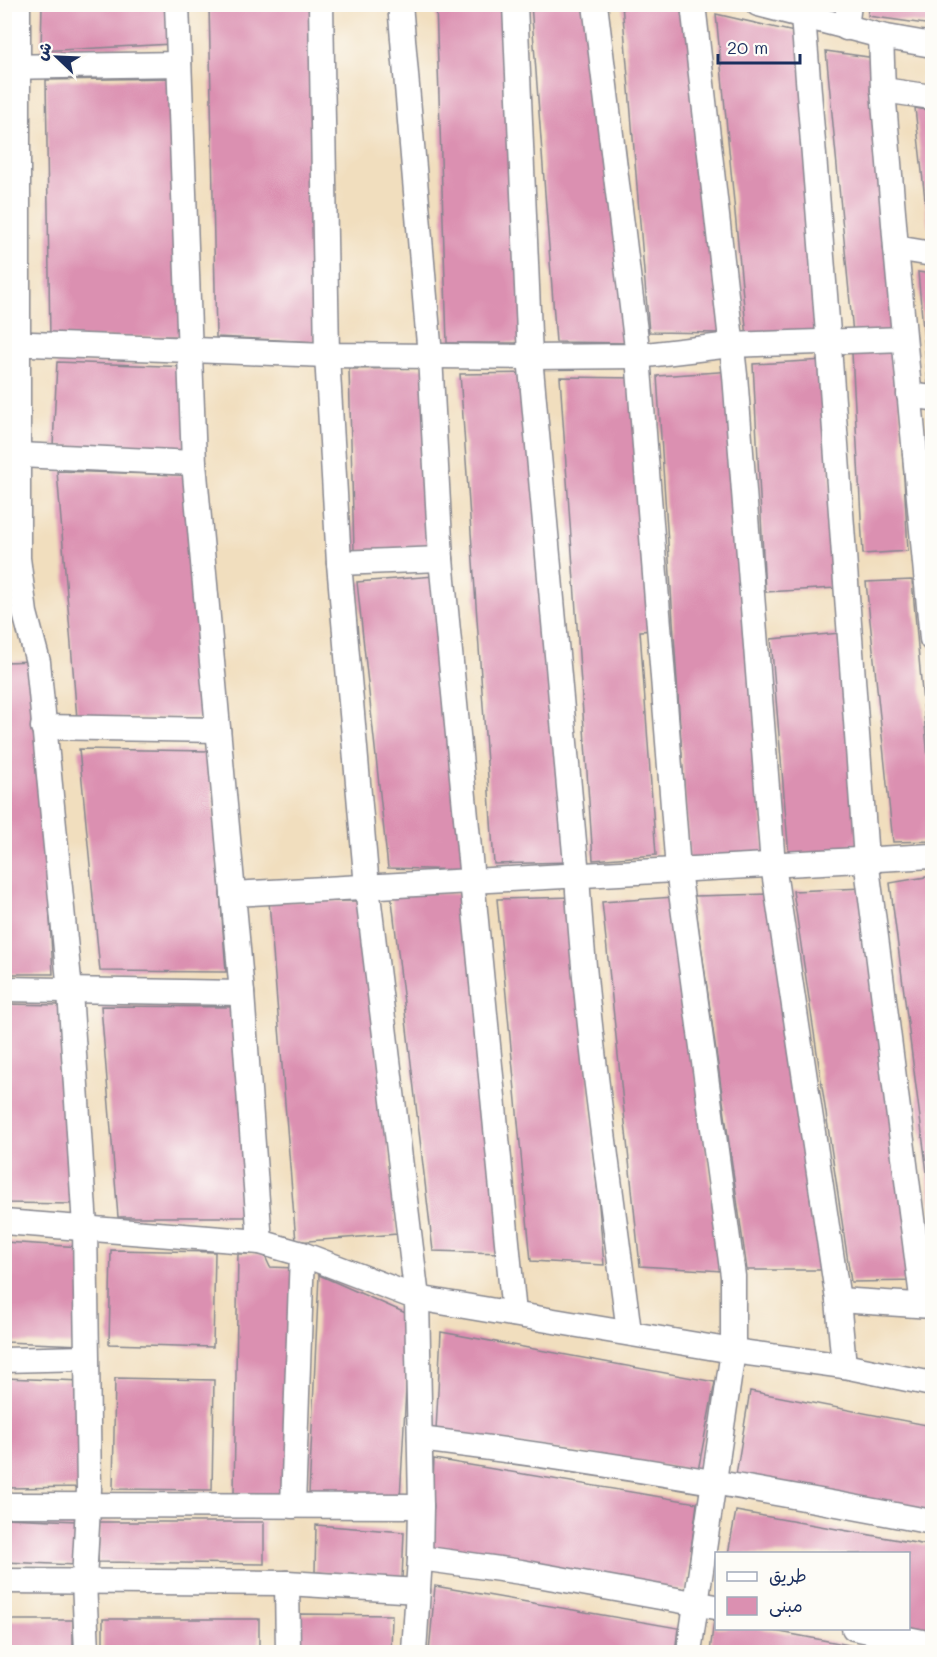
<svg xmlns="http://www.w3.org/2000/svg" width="937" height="1657" font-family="Mali,'Playpen Sans Arabic',sans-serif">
  <rect width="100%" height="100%" fill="#fdfcf7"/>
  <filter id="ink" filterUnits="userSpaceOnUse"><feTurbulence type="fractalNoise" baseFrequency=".0167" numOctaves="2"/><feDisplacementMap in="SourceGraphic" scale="12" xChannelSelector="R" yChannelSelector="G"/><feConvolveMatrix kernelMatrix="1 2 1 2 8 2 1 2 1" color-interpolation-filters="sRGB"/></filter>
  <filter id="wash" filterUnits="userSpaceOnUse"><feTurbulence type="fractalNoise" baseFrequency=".008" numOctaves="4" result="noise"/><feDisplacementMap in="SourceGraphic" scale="24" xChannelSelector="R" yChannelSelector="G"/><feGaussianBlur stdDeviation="1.35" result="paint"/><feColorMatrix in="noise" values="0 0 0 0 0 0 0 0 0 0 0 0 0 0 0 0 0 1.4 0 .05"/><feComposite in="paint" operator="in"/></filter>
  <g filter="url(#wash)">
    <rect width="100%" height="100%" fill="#f1debe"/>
    <g id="blocks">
      <g fill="#db90b1">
        <polygon points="42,4 171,4 172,44 41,51"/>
        <polygon points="209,4 314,4 316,342 216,337"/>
        <polygon points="436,4 505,4 528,343 447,343"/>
        <polygon points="531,4 586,4 631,343 556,342"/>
        <polygon points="622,4 673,4 688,11 724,333 649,332"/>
        <polygon points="869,4 932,4 932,25 868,16"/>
        <polygon points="716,14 803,34 828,337 747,338"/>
        <polygon points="826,51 875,58 897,332 853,334"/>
        <polygon points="178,78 182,336 50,339 46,80"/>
        <rect x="4" y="87" width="10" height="237"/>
        <polygon points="915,108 932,111 932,228 928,227"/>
        <polygon points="918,272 932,274 932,386 928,385"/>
        <polygon points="897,350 908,551 863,554 852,353"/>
        <polygon points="4,351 14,351 14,612 4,611"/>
        <polygon points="825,360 836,588 765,592 753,364"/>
        <polygon points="57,362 189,367 185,451 53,446"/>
        <polygon points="425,368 432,552 354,551 349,369"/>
        <polygon points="734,371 765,859 689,864 657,376"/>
        <polygon points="529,373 571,862 494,864 460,374"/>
        <polygon points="560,377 637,378 655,630 640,631 656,855 593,860"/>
        <polygon points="57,471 187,475 210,717 77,719"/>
        <polygon points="435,576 466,870 388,868 357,582"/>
        <polygon points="912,580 932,803 932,841 893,842 866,582"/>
        <polygon points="841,633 859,850 789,856 771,639"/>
        <polygon points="36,661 53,974 5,974 5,662"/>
        <polygon points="79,749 210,751 226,972 100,971"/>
        <polygon points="932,876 932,1204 931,1204 890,883"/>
        <polygon points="863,888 918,1281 851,1282 793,891"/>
        <polygon points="391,892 468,894 502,1253 433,1251"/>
        <polygon points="774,894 831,1270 747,1270 694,896"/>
        <polygon points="573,897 604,1265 531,1261 497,899"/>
        <polygon points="674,897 722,1271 640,1266 602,902"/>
        <polygon points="269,901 365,901 397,1234 296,1242"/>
        <polygon points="4,1004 60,1005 76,1204 4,1203"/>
        <polygon points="101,1006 237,1007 253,1217 118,1217"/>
        <polygon points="4,1242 81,1247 82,1345 4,1342"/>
        <polygon points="111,1250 215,1252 213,1347 109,1344"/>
        <polygon points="238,1254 264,1254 270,1267 295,1268 289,1497 234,1494"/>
        <polygon points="319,1275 410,1315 400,1499 309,1494"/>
        <polygon points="441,1332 715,1382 698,1471 436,1431"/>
        <polygon points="4,1378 82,1381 88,1487 4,1488"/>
        <polygon points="115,1378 214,1380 212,1490 113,1489"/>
        <polygon points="750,1391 932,1426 932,1514 736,1475"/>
        <polygon points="434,1459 697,1503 686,1591 430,1549"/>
        <polygon points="736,1511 932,1546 932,1636 908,1628 908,1554 728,1554"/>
        <polygon points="4,1518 77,1521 77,1565 4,1562"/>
        <polygon points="99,1522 264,1522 264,1564 98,1562"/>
        <polygon points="316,1525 404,1532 402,1579 315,1572"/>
        <polygon points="435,1586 678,1628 675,1652 429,1652"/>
        <polygon points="300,1614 392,1615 391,1652 300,1652"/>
        <rect x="103" y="1619" width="156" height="33"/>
        <rect x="4" y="1620" width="69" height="32"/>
        <polygon points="714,1620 716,1621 716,1628 759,1628 886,1652 710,1652"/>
      </g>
    </g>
  </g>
  <g filter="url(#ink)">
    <use href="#blocks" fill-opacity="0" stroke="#86868e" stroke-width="1.5"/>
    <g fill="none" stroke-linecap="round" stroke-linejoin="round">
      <g stroke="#86868e" stroke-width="27">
        <g id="minor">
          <polyline points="18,4 18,558 25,613 38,662 70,991 85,1227 89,1489 84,1580 87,1652"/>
          <polyline points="177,4 194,463 242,993 260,1242"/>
          <polyline points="321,4 327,355 339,563 367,887 417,1298 421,1506 420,1558 414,1652"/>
          <polyline points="400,4 430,356 441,559 514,1314"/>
          <path d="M515 4 530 357 577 875C586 1028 610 1180 629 1332"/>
          <polyline points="595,4 638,356 678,870 733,1276 733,1351 689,1652"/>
          <polyline points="693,4 735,375 773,865 838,1300 844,1366"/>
          <polyline points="758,4 881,36 932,45"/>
          <polyline points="803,16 828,333 866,859 923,1305"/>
          <polyline points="846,28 849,4"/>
          <polyline points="881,36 883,90 896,248 932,639"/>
          <polyline points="4,67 179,64"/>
          <polyline points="883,90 932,97"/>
          <polyline points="896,248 932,254"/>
          <polyline points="4,343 327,355 530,357 638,356 731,345 904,339"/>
          <polyline points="909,395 932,398"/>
          <polyline points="19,455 194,463"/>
          <polyline points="339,563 441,559"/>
          <polyline points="43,727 218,730"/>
          <polyline points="233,894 932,856"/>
          <polyline points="4,989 242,993"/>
          <polyline points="4,1222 260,1242 302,1254 417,1298 733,1351 844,1366 932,1384"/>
          <polyline points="838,1300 932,1306"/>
          <polyline points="4,1360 86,1358"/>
          <path d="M420 1439C592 1460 762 1489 932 1522"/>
          <polyline points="4,1505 421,1506"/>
          <polyline points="293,1506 302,1254"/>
          <polyline points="420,1558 521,1572 716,1607"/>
          <polyline points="4,1581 287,1583 418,1591"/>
          <polyline points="287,1583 288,1652"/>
          <polyline points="854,1628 932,1644"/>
        </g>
      </g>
      <use href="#minor" stroke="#fff" stroke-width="24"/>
    </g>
  </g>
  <rect width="937" height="1657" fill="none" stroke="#fdfcf7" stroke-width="24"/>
  <rect x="715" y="1552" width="195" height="78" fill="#fdfcf7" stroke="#a3aaba" stroke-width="1.5"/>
  <rect x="727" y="1572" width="30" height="9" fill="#ffffff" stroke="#a3aaba" stroke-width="1.5"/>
  <text x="769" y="1582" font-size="18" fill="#1b2f5e">طريق</text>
  <rect x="727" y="1597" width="30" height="18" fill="#db90b1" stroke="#a3aaba" stroke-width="1.5"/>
  <text x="769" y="1612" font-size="18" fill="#1b2f5e">مبنى</text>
  <g transform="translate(57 57) rotate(293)" stroke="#fdfcf7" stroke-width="4.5" paint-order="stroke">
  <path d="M0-4.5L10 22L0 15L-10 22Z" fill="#1b2f5e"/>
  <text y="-9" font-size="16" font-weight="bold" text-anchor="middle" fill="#1b2f5e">ش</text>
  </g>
  <path d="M718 54v9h82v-9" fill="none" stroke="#1b2f5e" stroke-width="3"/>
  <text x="727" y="54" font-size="18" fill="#1b2f5e" stroke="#fdfcf7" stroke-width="4.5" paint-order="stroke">20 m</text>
</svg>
